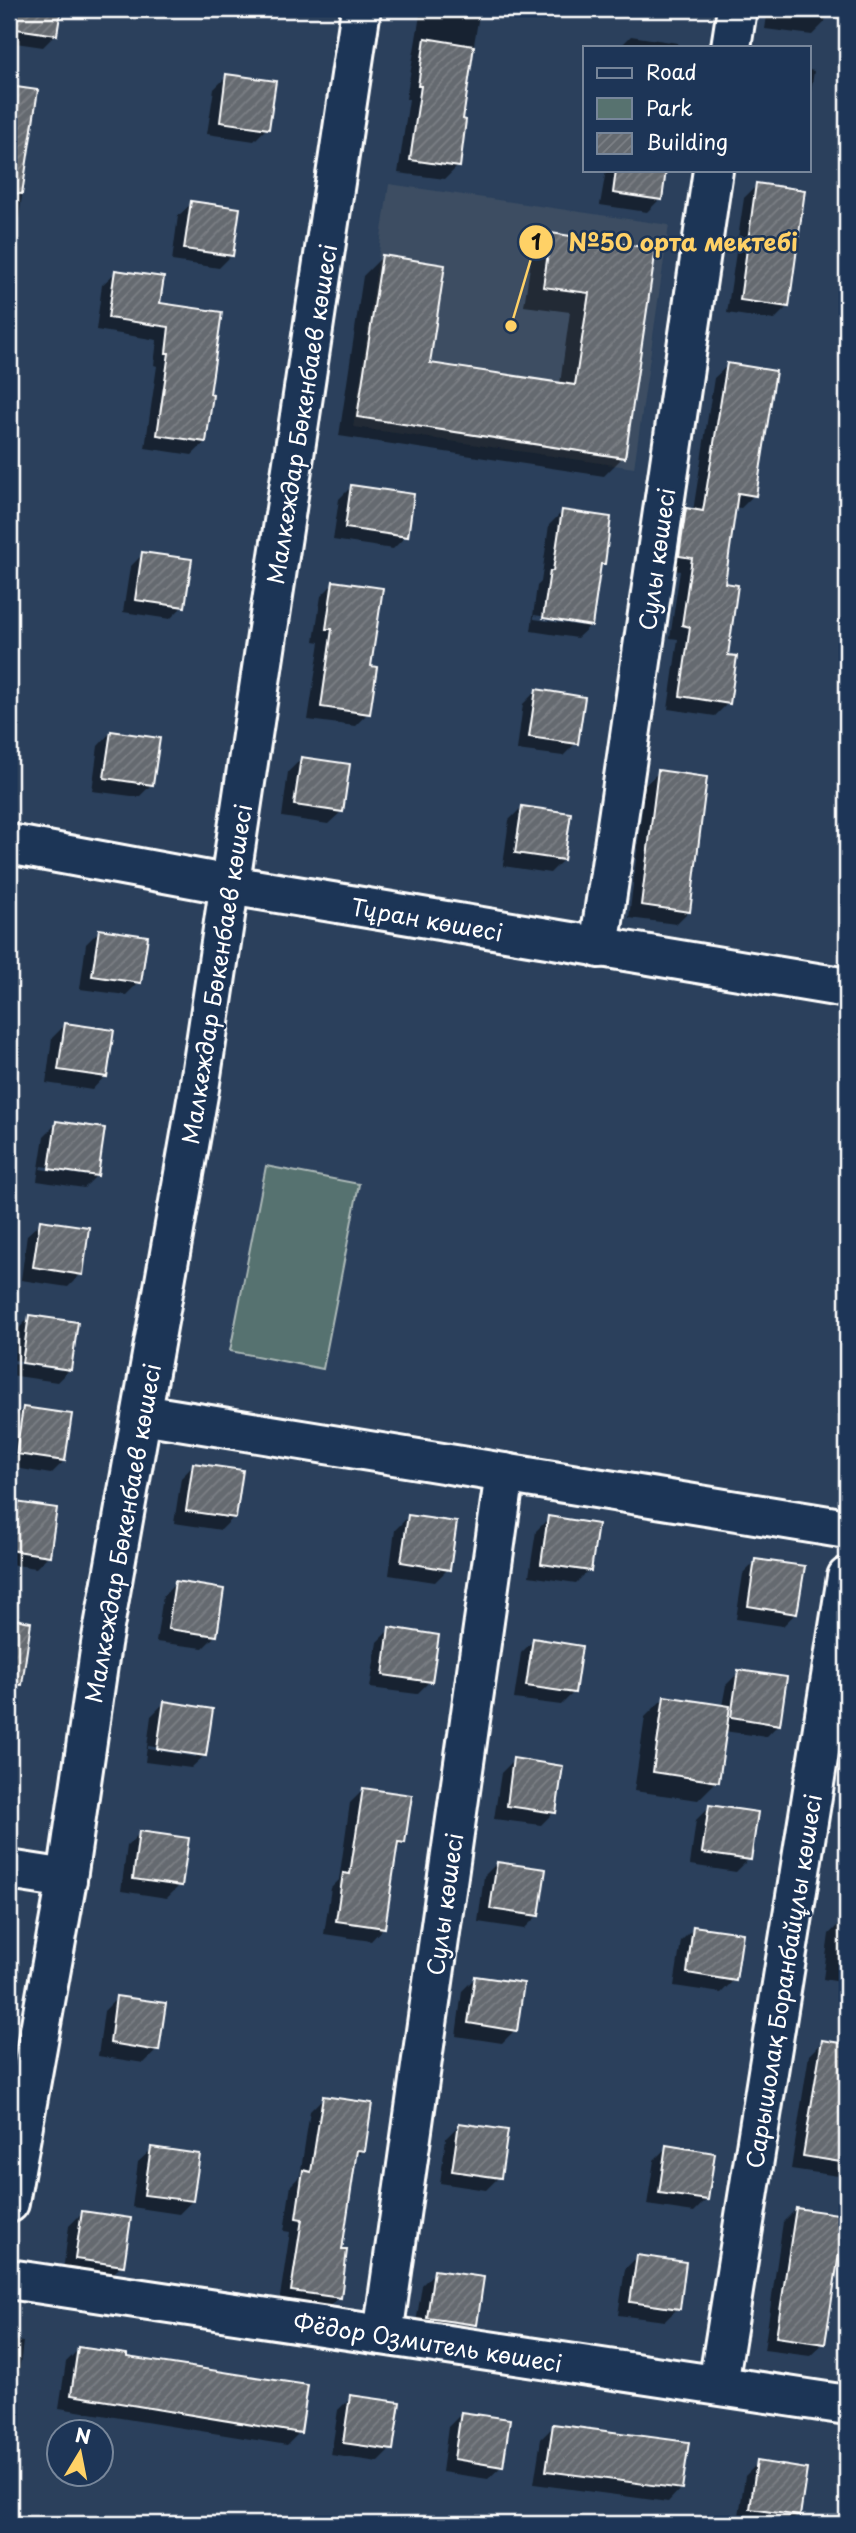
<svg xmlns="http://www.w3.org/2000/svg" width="856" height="2533" font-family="'Playpen Sans',sans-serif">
  <defs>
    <pattern id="building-hatch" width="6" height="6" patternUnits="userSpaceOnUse" patternTransform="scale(1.75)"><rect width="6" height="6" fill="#656a70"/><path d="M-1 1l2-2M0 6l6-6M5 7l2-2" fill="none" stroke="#7c8085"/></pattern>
  </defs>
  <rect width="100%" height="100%" fill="#2b405c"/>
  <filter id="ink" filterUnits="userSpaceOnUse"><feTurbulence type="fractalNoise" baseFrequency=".0143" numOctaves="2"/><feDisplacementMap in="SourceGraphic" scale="14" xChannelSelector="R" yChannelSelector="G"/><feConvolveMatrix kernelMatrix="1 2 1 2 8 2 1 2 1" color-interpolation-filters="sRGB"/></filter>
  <g filter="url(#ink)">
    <polygon fill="#3c4d62" points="389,184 669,225 634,468 353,427"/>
    <polygon fill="#57726f" stroke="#abb8b7" stroke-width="2" points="266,1166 359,1184 323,1369 230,1351"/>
    <g fill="#0007" fill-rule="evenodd">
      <polygon points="9,9 59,9 56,34 43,47 9,42"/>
      <polygon points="421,9 480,9 461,121 458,166 445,179 398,173 409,99 406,99"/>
      <polygon points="666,9 688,9 685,12"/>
      <polygon points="768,9 827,9 825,22 812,35 765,29"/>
      <polygon points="631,36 678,43 678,47 620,47"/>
      <polygon points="809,70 814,71 809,106"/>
      <polygon points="227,76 267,128 254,141 207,134 214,89"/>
      <polygon points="9,87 36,91 19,218 9,228"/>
      <polygon points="606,170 665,170 660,199 647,212 600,205"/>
      <polygon points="757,185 787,307 774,320 727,313 744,198"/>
      <polygon points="192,203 232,255 219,268 172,261 178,216"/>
      <polygon points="552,235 654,250 623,457 604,476 339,436 363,276 382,257 428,365 560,384 570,312 524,306 532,254"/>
      <polygon points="116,272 158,305 208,396 205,442 192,455 145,448 157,366 154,365 157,340 96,330 102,285"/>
      <polygon points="728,365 754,495 741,508 734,507 723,585 728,703 715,716 668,709 678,639 670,638 680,571 666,569 673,523 686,510 693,511 714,378"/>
      <polygon points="352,486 406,536 393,549 333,540 339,499"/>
      <path d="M562 512 603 564 599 568 591 625 577 638 531 631 537 586 541 582 549 525ZM534 615 582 622V626L534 619Z"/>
      <polygon points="143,554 183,606 170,619 123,612 130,567"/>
      <polygon points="334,583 368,713 355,726 308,720 320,642 314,641 321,596"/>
      <polygon points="536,691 576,743 563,756 517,750 523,704"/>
      <polygon points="111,732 152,784 139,797 92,791 98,746"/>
      <polygon points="301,759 342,811 328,824 282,817 288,772"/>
      <polygon points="659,772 689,911 676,924 629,918 645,785"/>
      <polygon points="522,807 563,860 550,873 503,866 509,820"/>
      <polygon points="99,931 139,982 126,995 80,989 86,944"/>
      <polygon points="65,1025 105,1076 92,1090 46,1083 52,1038"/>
      <path d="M57 1123 97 1175 84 1188 37 1181 44 1136ZM41 1166 88 1173V1176L40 1169Z"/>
      <polygon points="41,1222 81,1274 68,1287 21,1280 27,1235"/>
      <path d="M30 1317 70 1369 57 1382 10 1375 17 1330ZM14 1360 61 1367V1370L13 1363Z"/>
      <polygon points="24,1408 64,1461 51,1474 9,1467 11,1421"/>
      <polygon points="194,1465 234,1517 221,1530 174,1523 181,1478"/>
      <polygon points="9,1503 55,1510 49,1555 36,1568 9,1564"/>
      <polygon points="408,1517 448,1569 435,1582 389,1575 395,1530"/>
      <polygon points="549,1518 589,1570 576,1583 529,1576 536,1531"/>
      <polygon points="756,1561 796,1613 783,1626 736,1619 743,1574"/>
      <polygon points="176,1583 216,1635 203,1648 156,1642 163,1596"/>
      <polygon points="390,1629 430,1681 417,1694 370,1688 377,1642"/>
      <polygon points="534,1640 574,1692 561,1705 514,1699 521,1653"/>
      <polygon points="739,1672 779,1724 766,1737 724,1731 717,1781 698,1800 634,1791 645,1717 664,1698 722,1706 726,1685"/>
      <path d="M164 1703 205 1755 191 1768 145 1762 151 1716ZM148 1746 196 1753V1757L148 1749Z"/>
      <polygon points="9,1715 16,1716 9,1762"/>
      <polygon points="514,1760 554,1812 541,1825 494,1819 501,1773"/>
      <polygon points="363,1790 404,1842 395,1850 384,1927 371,1941 324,1934 331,1888 339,1880 350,1803"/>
      <polygon points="709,1807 749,1859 736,1872 690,1865 696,1820"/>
      <polygon points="140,1833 180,1885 167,1898 121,1891 127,1846"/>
      <polygon points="497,1863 537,1916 524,1929 478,1922 484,1876"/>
      <polygon points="842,1921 847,1922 847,1983 823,1979 829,1934"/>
      <polygon points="694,1928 734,1980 721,1993 674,1986 681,1941"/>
      <polygon points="475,1978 515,2030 502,2043 456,2036 462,1991"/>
      <polygon points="117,1998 157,2050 144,2063 98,2056 104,2011"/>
      <polygon points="822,2042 847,2046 847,2166 838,2176 791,2169 809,2055"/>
      <polygon points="323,2098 363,2150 353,2160 340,2251 339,2297 326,2310 279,2303 290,2232 284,2231 291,2185 300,2176 310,2111"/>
      <polygon points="459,2125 499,2177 486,2190 440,2183 446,2138"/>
      <polygon points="667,2147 707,2199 694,2212 647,2205 654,2160"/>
      <polygon points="152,2149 192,2201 179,2214 132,2207 138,2162"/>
      <polygon points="796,2209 824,2343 810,2356 764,2350 783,2222"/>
      <polygon points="82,2213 122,2265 109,2278 63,2271 69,2226"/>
      <polygon points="638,2256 678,2308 665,2321 618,2315 625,2269"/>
      <polygon points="435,2272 475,2324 462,2337 415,2330 422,2285"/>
      <polygon points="9,2340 23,2342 17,2388 9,2396"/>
      <polygon points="79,2349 125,2358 300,2432 287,2445 59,2408 66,2362"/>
      <polygon points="351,2397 391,2449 378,2462 331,2455 338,2410"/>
      <polygon points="461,2414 502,2466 488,2479 442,2472 448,2427"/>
      <polygon points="554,2426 681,2488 668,2502 534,2484 541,2439"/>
      <polygon points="758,2463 798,2515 789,2524 738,2522 745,2476"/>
    </g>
    <g fill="url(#building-hatch)" stroke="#fff" stroke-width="2">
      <polygon points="9,9 61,9 57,35 9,28"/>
      <polygon points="425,38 474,46 463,119 466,120 460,167 410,160 421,86 418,86"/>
      <polygon points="226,74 276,81 269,129 220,122"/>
      <polygon points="9,86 38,90 22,194 9,193"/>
      <polygon points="616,170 666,170 662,200 613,193"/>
      <polygon points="756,183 805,190 789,307 740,300"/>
      <polygon points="191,201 240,208 233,256 184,249"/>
      <polygon points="551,233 656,249 625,458 357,417 382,255 445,265 430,363 575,385 589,293 543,287"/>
      <polygon points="115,270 164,277 160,303 222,312 210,394 213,395 206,442 157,435 169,353 166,353 169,327 108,318"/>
      <polygon points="727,363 776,371 756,496 738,493 725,583 738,585 728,655 737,656 730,704 680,696 690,627 682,625 692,558 679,556 686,508 703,511"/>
      <polygon points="351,485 414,494 408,537 345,528"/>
      <polygon points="562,510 611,517 605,564 601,564 592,626 543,618 550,571 553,571"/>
      <polygon points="142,552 192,559 185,607 135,600"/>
      <polygon points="333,581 383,588 371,666 377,667 370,714 321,707 332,629 326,629"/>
      <polygon points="536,689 585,697 578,744 529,737"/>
      <polygon points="111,731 160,738 153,785 104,778"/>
      <polygon points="301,757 350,764 343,812 294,805"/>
      <polygon points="658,770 707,777 690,912 641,905"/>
      <polygon points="522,806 571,813 564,860 515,853"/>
      <polygon points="99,929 148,936 141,983 92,976"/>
      <polygon points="65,1023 114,1030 107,1077 58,1070"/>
      <polygon points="56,1121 105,1128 98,1176 49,1169"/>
      <polygon points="40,1220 89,1227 83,1275 33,1267"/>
      <polygon points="29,1315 78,1322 71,1370 22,1363"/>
      <polygon points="23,1407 72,1414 65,1461 16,1454"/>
      <polygon points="193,1463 243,1470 236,1518 186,1511"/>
      <polygon points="9,1501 57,1508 50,1556 9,1550"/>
      <polygon points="408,1515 457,1522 450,1570 401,1562"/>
      <polygon points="548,1516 598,1524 591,1571 541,1564"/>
      <polygon points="755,1559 805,1566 797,1614 748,1606"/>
      <polygon points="175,1581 224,1589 217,1636 168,1629"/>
      <polygon points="9,1618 31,1622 22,1685 9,1684"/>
      <polygon points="389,1627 439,1635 432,1682 383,1675"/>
      <polygon points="533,1638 582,1646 575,1693 526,1686"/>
      <polygon points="738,1670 787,1677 780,1725 731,1717"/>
      <polygon points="664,1696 730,1706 719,1782 653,1772"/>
      <polygon points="164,1701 213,1709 206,1756 157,1749"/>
      <polygon points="513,1758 563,1766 556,1813 507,1806"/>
      <polygon points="363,1788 412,1795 405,1843 398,1842 385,1928 336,1921 343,1873 350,1874"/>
      <polygon points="709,1805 758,1812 751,1860 702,1853"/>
      <polygon points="139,1831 189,1838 182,1886 133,1879"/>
      <polygon points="497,1862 546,1869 539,1916 490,1909"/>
      <polygon points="693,1926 743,1933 736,1981 687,1973"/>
      <polygon points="475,1976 524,1983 517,2031 468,2023"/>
      <polygon points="116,1996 166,2003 159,2051 110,2043"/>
      <polygon points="822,2040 847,2044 847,2163 803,2156"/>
      <polygon points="323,2096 372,2103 365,2151 357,2150 342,2250 347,2250 341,2298 291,2291 302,2219 296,2218 303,2170 311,2172"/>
      <polygon points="459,2123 508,2130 501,2178 452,2171"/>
      <polygon points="666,2145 715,2153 708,2200 659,2193"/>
      <polygon points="151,2147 200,2154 193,2201 144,2195"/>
      <polygon points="796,2208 845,2215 825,2344 776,2337"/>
      <polygon points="82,2211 131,2218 124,2266 75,2259"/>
      <polygon points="637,2255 686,2262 680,2309 630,2302"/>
      <polygon points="434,2270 484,2277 477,2325 427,2318"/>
      <polygon points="78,2347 127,2354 127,2357 308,2385 301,2433 71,2395"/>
      <polygon points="350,2395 400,2402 393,2450 343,2443"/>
      <polygon points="461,2412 510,2419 503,2467 454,2459"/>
      <polygon points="553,2424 689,2442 682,2489 546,2471"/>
      <polygon points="757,2461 807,2469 800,2516 750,2509"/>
    </g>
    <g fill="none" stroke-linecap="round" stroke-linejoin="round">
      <g stroke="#fff" stroke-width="44">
        <g id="minor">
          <polyline points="731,47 737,9"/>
          <polyline points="9,844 230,885 847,988"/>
          <polyline points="599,948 713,170"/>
          <polyline points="142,1414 847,1529"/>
          <polyline points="9,1870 67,1879"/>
          <polyline points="9,2203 67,1879 101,1644 199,1089 361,9"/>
          <polyline points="9,2279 847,2405"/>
          <polyline points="383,2335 505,1473"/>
          <polyline points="718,2385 847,1577"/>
        </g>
      </g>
      <use href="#minor" stroke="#1d3557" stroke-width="38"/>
    </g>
  </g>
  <g text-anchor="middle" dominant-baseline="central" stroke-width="5" stroke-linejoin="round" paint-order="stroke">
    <g font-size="23" fill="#fff" stroke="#1d3557">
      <text transform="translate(301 414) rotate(-81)">Малкеждар Бөкенбаев көшесі</text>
      <text transform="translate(656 559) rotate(-82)">Сулы көшесі</text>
      <text transform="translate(427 919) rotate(10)">Тұран көшесі</text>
      <text transform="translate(216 974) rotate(-81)">Малкеждар Бөкенбаев көшесі</text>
      <text transform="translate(122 1533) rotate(-80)">Малкеждар Бөкенбаев көшесі</text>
      <text transform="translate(444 1904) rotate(-82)">Сулы көшесі</text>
      <text transform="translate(783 1981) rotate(-81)">Сарышолақ Боранбайұлы көшесі</text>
      <text transform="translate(428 2342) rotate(9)">Фёдор Озмитель көшесі</text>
    </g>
  </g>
  <path fill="none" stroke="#ffd166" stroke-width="2.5" d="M511 326L536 242"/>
  <g fill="#ffd166" stroke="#1d3557" stroke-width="2.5">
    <circle cx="511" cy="326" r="7"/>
    <circle cx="536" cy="242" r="18"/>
  </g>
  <g font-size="21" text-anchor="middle" font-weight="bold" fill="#111">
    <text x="536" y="250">1</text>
  </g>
  <g font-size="24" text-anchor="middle" font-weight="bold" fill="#ffd166" stroke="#1d3557" stroke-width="5" stroke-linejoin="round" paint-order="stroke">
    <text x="683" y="251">№50 орта мектебі</text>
  </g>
  <rect width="856" height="2533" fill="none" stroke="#1d3557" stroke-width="35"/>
  <rect x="18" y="18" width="821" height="2498" fill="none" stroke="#fff" stroke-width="2.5" filter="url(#ink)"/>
  <rect x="583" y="46" width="228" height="126" fill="#1d3557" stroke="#77869a" stroke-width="2"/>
  <rect x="597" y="68" width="35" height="10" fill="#1d3557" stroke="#77869a" stroke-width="2"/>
  <text x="646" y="80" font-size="21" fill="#ffffff">Road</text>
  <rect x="597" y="98" width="35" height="21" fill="#57726f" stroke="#77869a" stroke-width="2"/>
  <text x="646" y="116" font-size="21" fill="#ffffff">Park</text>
  <rect x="597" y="133" width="35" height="21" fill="url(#building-hatch)" stroke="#77869a" stroke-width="2"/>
  <text x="646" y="150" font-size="21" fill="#ffffff">Building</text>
  <g transform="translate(80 2453) rotate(10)"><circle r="33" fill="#1d3557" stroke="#77869a" stroke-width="2"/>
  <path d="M0-5L12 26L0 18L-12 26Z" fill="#ffd166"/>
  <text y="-10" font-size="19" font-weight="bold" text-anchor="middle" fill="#ffffff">N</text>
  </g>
</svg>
